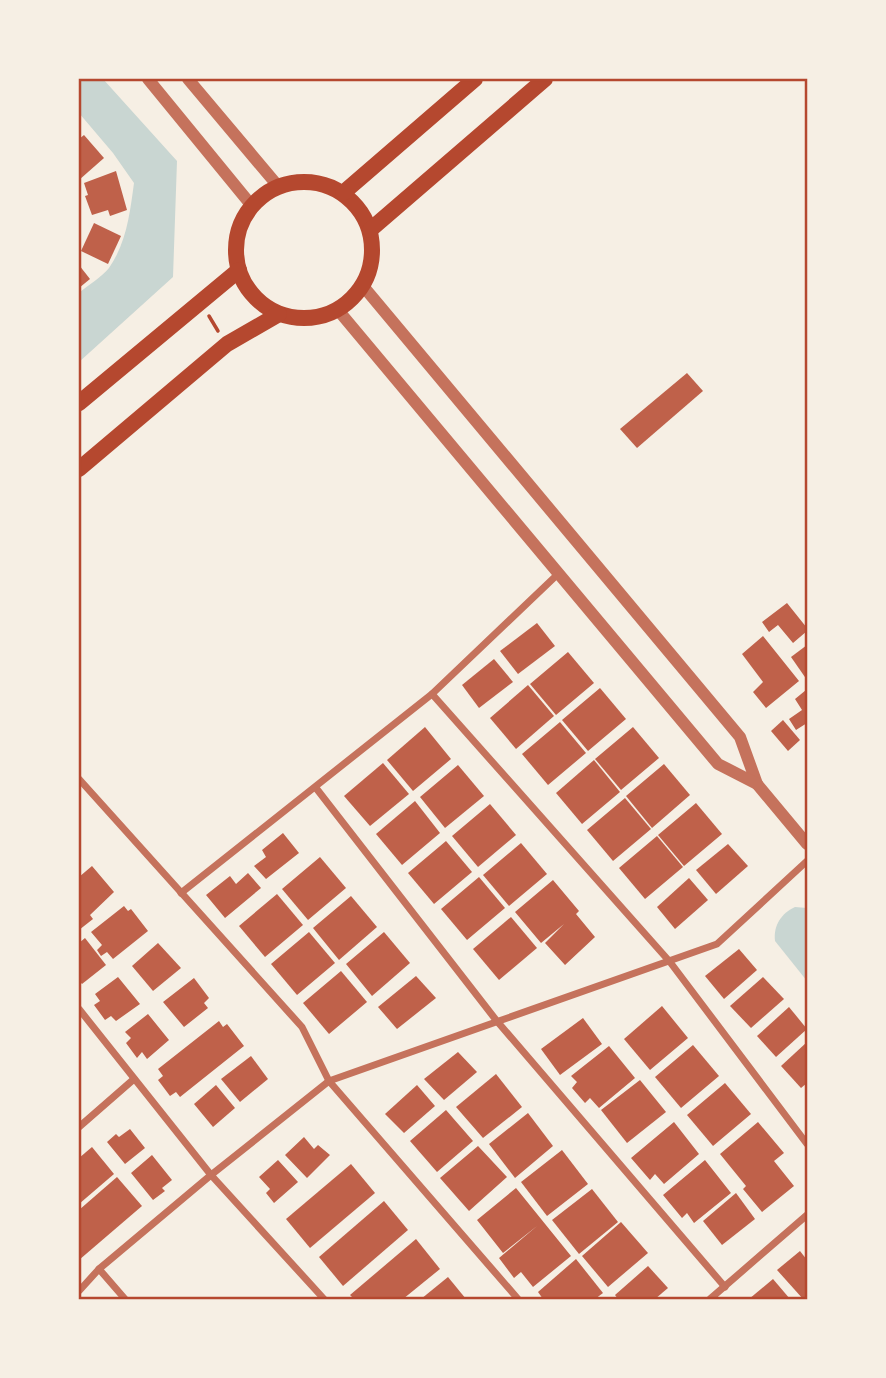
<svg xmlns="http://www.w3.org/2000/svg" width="886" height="1378" font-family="'Space Grotesk',sans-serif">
  <rect width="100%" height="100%" fill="#f6efe4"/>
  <g fill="#c9d6d2">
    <path d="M79 79H103L177 161 173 277 79 362V293C88 285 102 277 109 268 127 242 130 212 134 183L113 153 79 113Z"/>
    <path d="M795 907 807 908V981L775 941C773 925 782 913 795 907Z"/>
  </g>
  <g fill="#bf614a">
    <polygon points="84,135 104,158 79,180 79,139"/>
    <polygon points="116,171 127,210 110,216 108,210 92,215 85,196 88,195 84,183"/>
    <polygon points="94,223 121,236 108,264 81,251"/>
    <polygon points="79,265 90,279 79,288"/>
    <polygon points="687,373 703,391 637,448 620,429"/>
    <polygon points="787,603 807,628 807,631 793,643 778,625 769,632 762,622"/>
    <polygon points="537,623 555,646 518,674 500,651"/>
    <polygon points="763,636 799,681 766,708 753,692 763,682 742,654"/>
    <polygon points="807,645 807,680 791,657"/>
    <polygon points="568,652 594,683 556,715 530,684"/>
    <polygon points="494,659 513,682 479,708 462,685"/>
    <polygon points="528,685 554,716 516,749 490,718"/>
    <polygon points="600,688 626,719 588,751 562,720"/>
    <polygon points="806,690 807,723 796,730 789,719 802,710 795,699"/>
    <polygon points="783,720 800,740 788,751 771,731"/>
    <polygon points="560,722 586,753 548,785 522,754"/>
    <polygon points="425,727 451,759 413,791 387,760"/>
    <polygon points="633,727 659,758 621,790 595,759"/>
    <polygon points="594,760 620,792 582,824 556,793"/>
    <polygon points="383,763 409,794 370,826 344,796"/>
    <polygon points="664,764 690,795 652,828 626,796"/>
    <polygon points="458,765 484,796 445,828 420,797"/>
    <polygon points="625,798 651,829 613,861 587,830"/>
    <polygon points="415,801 440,833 402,865 376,834"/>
    <polygon points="696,803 722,834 684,866 658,835"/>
    <polygon points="490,804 516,835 478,867 452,836"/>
    <polygon points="283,833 299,853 266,879 254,866 266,857 262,850"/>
    <polygon points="657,836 683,867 645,899 619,868"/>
    <polygon points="446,841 472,872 434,904 408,873"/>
    <polygon points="521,843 547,874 509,906 483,875"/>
    <polygon points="728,844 748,866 716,894 696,870"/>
    <polygon points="320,857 346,888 308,920 282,889"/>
    <polygon points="92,866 114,892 90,915 93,919 79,930 79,877"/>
    <polygon points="248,873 261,888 225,918 206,895 230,876 236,884"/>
    <polygon points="479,877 505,908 467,940 441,909"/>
    <polygon points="689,878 708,900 675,929 657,907"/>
    <polygon points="553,880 579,911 576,914 595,937 565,965 545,943 564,924 541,943 515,912"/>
    <polygon points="277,894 303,925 265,957 239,926"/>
    <polygon points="351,896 377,927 339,960 313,928"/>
    <polygon points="124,906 128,911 131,909 148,931 113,959 107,952 101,956 97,950 102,945 91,932"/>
    <polygon points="511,917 537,948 499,980 473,949"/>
    <polygon points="309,932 335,963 297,995 271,964"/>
    <polygon points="384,932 410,963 372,996 346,964"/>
    <polygon points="85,938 106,965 82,984 79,981 79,943"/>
    <polygon points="158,943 181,968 153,991 132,966"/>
    <polygon points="739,949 757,970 724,999 705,976"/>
    <polygon points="341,971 367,1002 329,1034 303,1003"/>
    <polygon points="416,976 436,998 397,1029 378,1007"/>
    <polygon points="118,977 140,1004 116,1021 111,1016 105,1020 94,1005 100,1001 95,994"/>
    <polygon points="763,977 784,999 751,1028 730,1006"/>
    <polygon points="194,978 209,998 204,1003 208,1008 184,1027 163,1002"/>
    <polygon points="662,1006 688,1038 650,1070 624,1039"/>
    <polygon points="789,1007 807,1029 776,1057 757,1036"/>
    <polygon points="148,1014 169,1040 147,1059 142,1052 137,1058 126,1043 131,1038 125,1032"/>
    <polygon points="583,1018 602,1044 560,1075 541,1049"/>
    <polygon points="219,1021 223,1027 227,1024 244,1046 180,1097 176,1092 170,1096 158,1080 163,1076 158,1069"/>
    <polygon points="807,1042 807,1083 801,1088 781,1066"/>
    <polygon points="693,1045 719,1076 681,1108 655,1077"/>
    <polygon points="609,1046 635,1078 599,1108 590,1098 585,1103 572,1088 577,1082 571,1076"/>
    <polygon points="458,1052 477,1072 444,1100 424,1079"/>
    <polygon points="251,1056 268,1079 240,1102 221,1079"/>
    <polygon points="496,1074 522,1107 483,1138 456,1107"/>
    <polygon points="640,1080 666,1112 627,1143 601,1110"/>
    <polygon points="725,1083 751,1114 713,1146 687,1115"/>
    <polygon points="216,1085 235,1108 213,1127 194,1104"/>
    <polygon points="417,1085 435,1106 404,1133 385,1114"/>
    <polygon points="446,1110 473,1141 437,1172 410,1141"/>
    <polygon points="528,1113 553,1146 515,1178 489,1144"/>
    <polygon points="674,1122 699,1154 664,1184 655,1174 650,1180 631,1158"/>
    <polygon points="758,1122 784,1153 774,1161 794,1186 762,1212 743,1189 746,1186 720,1154"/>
    <polygon points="130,1129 145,1148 125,1164 107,1142 116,1134 119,1137"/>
    <polygon points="304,1137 314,1149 318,1145 330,1155 307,1178 285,1155"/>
    <polygon points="478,1146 507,1177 469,1211 440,1178"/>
    <polygon points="92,1147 114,1174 79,1204 79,1158"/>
    <polygon points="562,1150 588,1184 547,1216 521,1182"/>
    <polygon points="152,1155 172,1180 162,1188 165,1191 153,1200 131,1173"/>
    <polygon points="278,1160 298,1182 274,1203 266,1193 270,1189 259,1177"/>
    <polygon points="705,1160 731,1193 694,1223 687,1213 682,1218 663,1195"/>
    <polygon points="351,1164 375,1193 310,1248 286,1219"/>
    <polygon points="117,1177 142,1206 79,1260 79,1210"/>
    <polygon points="516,1188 571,1256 533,1287 521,1272 514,1278 499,1258 537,1226 503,1253 477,1220"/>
    <polygon points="592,1189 618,1222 579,1254 552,1220"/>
    <polygon points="736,1193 755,1219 722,1245 703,1221"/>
    <polygon points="384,1201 408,1230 343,1286 319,1257"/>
    <polygon points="621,1222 648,1253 608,1287 582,1256"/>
    <polygon points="416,1239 440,1269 403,1299 354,1299 350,1295"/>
    <polygon points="800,1251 807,1260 807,1299 803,1299 777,1270"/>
    <polygon points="576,1259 603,1293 595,1299 543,1299 538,1292"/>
    <polygon points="648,1266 668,1288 655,1299 618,1299 615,1295"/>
    <polygon points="448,1277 466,1299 421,1299"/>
    <polygon points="773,1279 790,1299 749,1299"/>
  </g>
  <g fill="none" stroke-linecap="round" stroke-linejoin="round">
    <polyline stroke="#b5482f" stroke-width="3.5" points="209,316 218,331"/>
    <g stroke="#c5725c" stroke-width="7">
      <polyline points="432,694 670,962 807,1144"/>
      <polyline points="79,779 302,1027 329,1081 518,1299"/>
      <polyline points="316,788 496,1020 725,1287"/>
      <polyline points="181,893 432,694 559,573"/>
      <polyline points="79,1009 211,1175 324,1299"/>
      <polyline points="79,1127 134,1079"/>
      <polyline points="99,1269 125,1299"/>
      <polyline points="79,1291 99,1269 211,1175 329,1081 717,944 807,861"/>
      <polyline points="710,1299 807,1215"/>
    </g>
    <g stroke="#c5725c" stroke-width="12">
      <polyline points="148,79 252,206"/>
      <polyline points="188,79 278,186"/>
      <polyline points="363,286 740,737 757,784"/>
      <polyline points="338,310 718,764 757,784 807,844"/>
    </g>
    <g stroke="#b5482f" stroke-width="16">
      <circle cx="304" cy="250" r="68"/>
      <polyline points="343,193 475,79"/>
      <polyline points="370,230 545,79"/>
      <polyline points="79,403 239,270"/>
      <polyline points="79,469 227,344 279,314"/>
    </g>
  </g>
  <rect width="886" height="1378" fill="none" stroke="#f6efe4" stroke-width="161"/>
  <rect x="80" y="80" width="726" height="1218" fill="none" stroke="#b5482f" stroke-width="2.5"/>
</svg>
